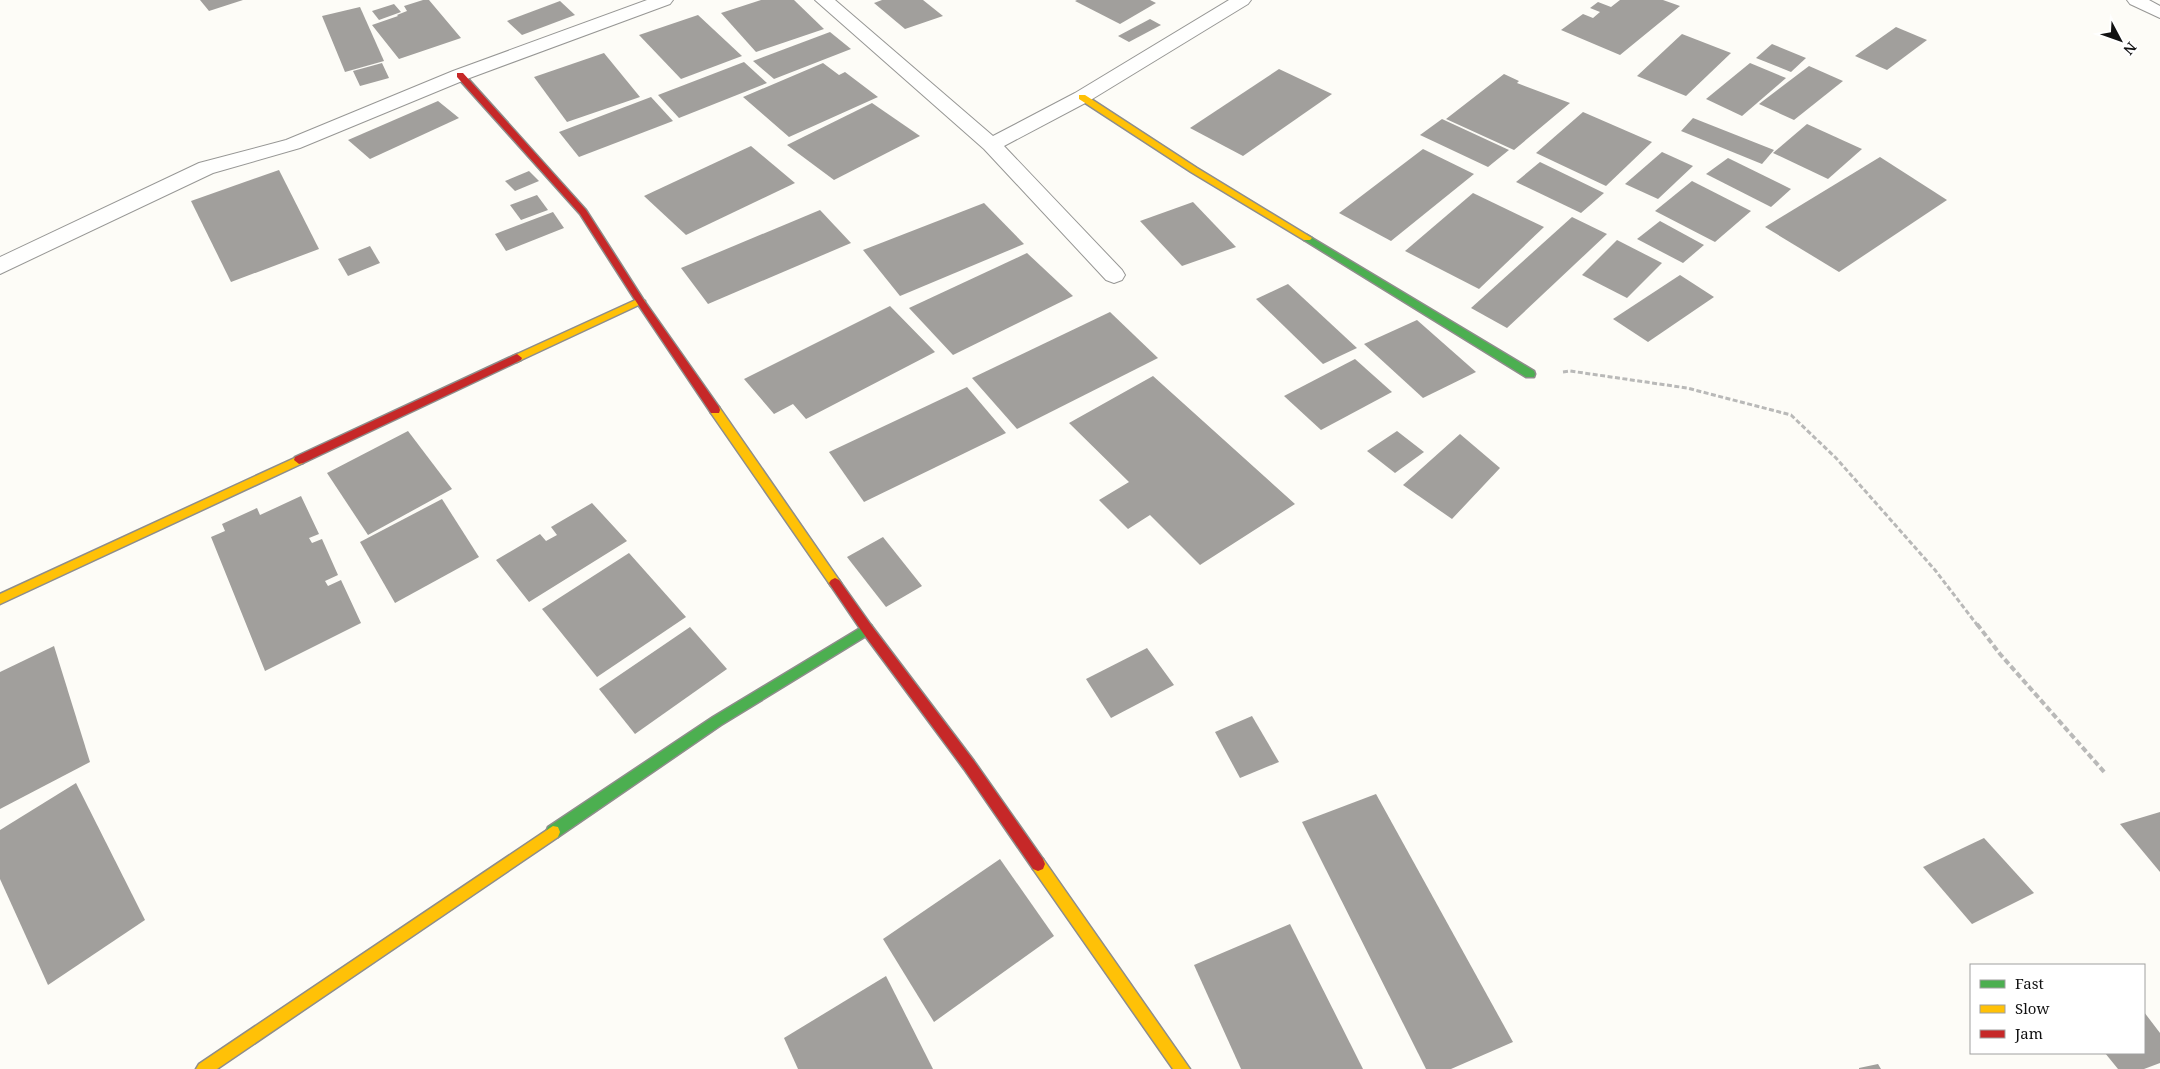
<svg xmlns="http://www.w3.org/2000/svg" width="2160" height="1069" font-family="'Noto Serif',serif">
  <rect width="100%" height="100%" fill="#fdfcf7"/>
  <g fill="#a19f9c">
    <polygon points="200,0 243,0 209,11"/>
    <polygon points="423,0 429,0 461,38 399,59 372,25 398,16 397,15 407,11 404,6"/>
    <polygon points="761,0 794,0 824,29 756,52 721,13"/>
    <polygon points="882,0 923,0 943,16 905,29 874,3"/>
    <polygon points="1077,0 1150,0 1156,3 1120,24 1075,1"/>
    <polygon points="1620,0 1663,0 1680,6 1620,55 1561,30 1583,14 1593,18 1600,12 1590,8 1598,2 1611,7"/>
    <polygon points="560,1 575,15 522,35 507,21"/>
    <polygon points="394,4 401,12 379,20 372,11"/>
    <polygon points="360,7 384,61 345,72 322,16"/>
    <polygon points="698,15 742,56 681,79 639,35"/>
    <polygon points="1150,19 1161,25 1129,42 1118,36"/>
    <polygon points="1896,27 1927,40 1887,70 1855,56"/>
    <polygon points="830,32 851,49 774,79 753,61"/>
    <polygon points="1682,34 1731,53 1686,96 1637,76"/>
    <polygon points="1772,44 1806,58 1791,72 1756,58"/>
    <polygon points="604,53 640,97 567,122 534,77"/>
    <polygon points="744,62 767,83 679,118 658,95"/>
    <polygon points="382,63 389,78 360,86 353,71"/>
    <polygon points="823,63 839,75 845,72 878,97 789,137 743,97"/>
    <polygon points="1750,63 1786,78 1742,116 1706,99"/>
    <polygon points="1809,66 1843,81 1794,120 1759,104"/>
    <polygon points="1279,69 1332,94 1243,156 1190,128"/>
    <polygon points="1504,74 1519,81 1517,83 1570,103 1514,150 1446,119"/>
    <polygon points="651,97 673,121 579,157 559,132"/>
    <polygon points="438,101 459,118 370,159 348,140"/>
    <polygon points="872,103 920,136 834,180 787,145"/>
    <polygon points="1583,112 1652,142 1606,186 1536,153"/>
    <polygon points="1693,118 1774,150 1762,164 1681,131"/>
    <polygon points="1442,119 1509,150 1488,167 1420,135"/>
    <polygon points="1807,124 1862,149 1828,179 1773,153"/>
    <polygon points="751,146 795,183 686,235 644,196"/>
    <polygon points="1423,149 1474,174 1391,241 1339,213"/>
    <polygon points="1662,152 1693,166 1658,199 1625,184"/>
    <polygon points="1880,157 1947,200 1839,272 1765,227"/>
    <polygon points="1728,158 1791,189 1771,207 1706,174"/>
    <polygon points="1540,162 1604,193 1581,213 1516,182"/>
    <polygon points="279,170 319,249 231,282 191,201"/>
    <polygon points="529,171 539,181 515,191 505,181"/>
    <polygon points="1692,181 1751,211 1715,242 1655,211"/>
    <polygon points="1473,193 1544,227 1479,289 1405,251"/>
    <polygon points="537,195 548,210 521,220 510,205"/>
    <polygon points="1193,202 1236,247 1182,266 1140,221"/>
    <polygon points="984,203 1024,244 900,296 863,250"/>
    <polygon points="820,210 851,243 708,304 681,268"/>
    <polygon points="553,212 564,228 506,251 495,234"/>
    <polygon points="1572,217 1607,234 1507,328 1471,308"/>
    <polygon points="1660,221 1704,245 1683,263 1637,239"/>
    <polygon points="1617,240 1662,263 1627,298 1582,275"/>
    <polygon points="370,246 380,263 348,276 338,259"/>
    <polygon points="1027,253 1073,296 953,355 909,308"/>
    <polygon points="1680,275 1714,297 1648,342 1613,319"/>
    <polygon points="1288,284 1357,348 1323,364 1256,299"/>
    <polygon points="890,306 935,352 806,419 793,404 774,414 744,379"/>
    <polygon points="1110,312 1158,358 1017,429 972,378"/>
    <polygon points="1417,320 1476,372 1423,398 1364,344"/>
    <polygon points="1355,359 1392,392 1321,430 1284,396"/>
    <polygon points="1153,376 1295,504 1200,565 1150,515 1128,529 1099,500 1129,482 1069,423"/>
    <polygon points="967,387 1006,433 864,502 829,452"/>
    <polygon points="408,431 452,489 368,535 327,473"/>
    <polygon points="1397,431 1424,452 1395,473 1367,451"/>
    <polygon points="1460,434 1500,468 1452,519 1403,485"/>
    <polygon points="301,496 319,534 309,538 312,543 322,539 338,575 325,581 328,586 341,580 361,623 265,671 211,537 225,531 222,524 257,508 260,515"/>
    <polygon points="442,499 479,557 395,603 360,542"/>
    <polygon points="592,503 627,541 529,602 496,560 540,534 546,541 557,535 551,527"/>
    <polygon points="883,537 922,586 886,607 847,557"/>
    <polygon points="629,553 686,617 597,677 542,609"/>
    <polygon points="690,627 727,669 635,734 599,689"/>
    <polygon points="54,646 90,762 0,809 0,672"/>
    <polygon points="1147,648 1174,685 1111,718 1086,679"/>
    <polygon points="1252,716 1279,762 1240,778 1215,732"/>
    <polygon points="76,783 145,920 48,985 0,879 0,830"/>
    <polygon points="1376,794 1513,1042 1451,1069 1426,1069 1302,822"/>
    <polygon points="2160,812 2160,872 2120,824"/>
    <polygon points="1984,838 2034,893 1972,924 1923,867"/>
    <polygon points="1000,859 1054,936 934,1022 883,939"/>
    <polygon points="1290,924 1363,1069 1241,1069 1194,965"/>
    <polygon points="886,976 933,1069 798,1069 784,1038"/>
    <polygon points="2144,1012 2160,1033 2160,1063 2144,1069 2118,1069 2105,1053 2144,1053"/>
    <polygon points="1878,1064 1881,1069 1859,1069 1859,1068"/>
  </g>
  <g fill="none" stroke-linecap="round" stroke-linejoin="round">
    <g stroke="#979795" stroke-width="2">
      <g id="street">
        <polygon points="647,0 673,0 670,4 467,79 300,148 213,173 0,274 0,257 199,163 286,140 453,71"/>
        <polygon points="815,0 835,0 993,136 1075,93 1229,0 1251,0 1248,4 1089,101 1004,146 1122,270 1125,275 1122,280 1114,283 1106,280 984,149"/>
        <polygon points="2127,0 2149,0 2160,6 2160,18 2130,4"/>
      </g>
    </g>
    <g stroke="#8e8d8b" stroke-width="3">
      <g id="fast">
        <polygon points="1307,235 1534,371 1535,374 1534,377 1526,377 1304,240 1304,236"/>
        <polygon points="867,624 871,625 873,629 871,633 721,725 558,837 553,838 548,837 546,832 548,827 713,717"/>
      </g>
    </g>
    <g stroke="#8e8d8b" stroke-width="3">
      <g id="slow">
        <polygon points="1079,95 1085,95 1197,168 1312,238 1310,240 1304,240 1191,172 1079,99"/>
        <polygon points="640,298 645,301 643,303 521,360 517,362 512,358 513,356"/>
        <polygon points="715,406 719,407 839,580 841,583 839,586 831,586 711,413 710,410 711,407"/>
        <polygon points="299,456 304,460 303,463 0,604 0,594"/>
        <polygon points="553,826 558,827 560,832 558,837 217,1069 196,1069 199,1064"/>
        <polygon points="1038,857 1043,859 1190,1069 1173,1069 1033,869 1031,864 1033,859"/>
      </g>
    </g>
    <g stroke="#8e8d8b" stroke-width="3">
      <g id="jam">
        <polygon points="457,73 463,73 586,210 643,299 719,407 720,410 719,413 711,413 637,303 580,214 457,77"/>
        <polygon points="517,354 522,358 521,360 303,463 299,464 294,460 295,457"/>
        <polygon points="835,578 839,580 871,625 974,761 1043,859 1045,864 1043,869 1038,871 1033,869 964,769 863,633 831,586 829,583 831,580"/>
      </g>
    </g>
    <polyline stroke="#b9b9b8" stroke-width="3" stroke-dasharray="5 2.5" stroke-linecap="butt" points="1563,372 1570,371 1687,388 1791,415 1836,458 1935,570 1978,626"/>
    <polyline stroke="#b9b9b8" stroke-width="4" stroke-dasharray="6 3" stroke-linecap="butt" points="1977,624 2000,654 2106,774"/>
    <use href="#street" fill="#fffffe" fill-rule="evenodd"/>
    <use href="#fast" fill="#4caf50" fill-rule="evenodd"/>
    <use href="#slow" fill="#ffc107" fill-rule="evenodd"/>
    <use href="#jam" fill="#c62828" fill-rule="evenodd"/>
  </g>
  <rect x="1970" y="964" width="175" height="90" fill="#ffffff" stroke="#a0a0a0"/>
  <rect x="1980" y="980" width="25" height="8" fill="#4caf50" stroke="#a0a0a0"/>
  <text x="2015" y="989" font-size="15" fill="#111111">Fast</text>
  <rect x="1980" y="1005" width="25" height="8" fill="#ffc107" stroke="#a0a0a0"/>
  <text x="2015" y="1014" font-size="15" fill="#111111">Slow</text>
  <rect x="1980" y="1030" width="25" height="8" fill="#c62828" stroke="#a0a0a0"/>
  <text x="2015" y="1039" font-size="15" fill="#111111">Jam</text>
  <g transform="translate(2120 40) rotate(131)" stroke="#ffffff" stroke-width="4" paint-order="stroke">
  <path d="M0-4L9 19L0 12L-9 19Z" fill="#111111"/>
  <text y="-8" font-size="14" font-weight="bold" text-anchor="middle" fill="#111111">N</text>
  </g>
</svg>
